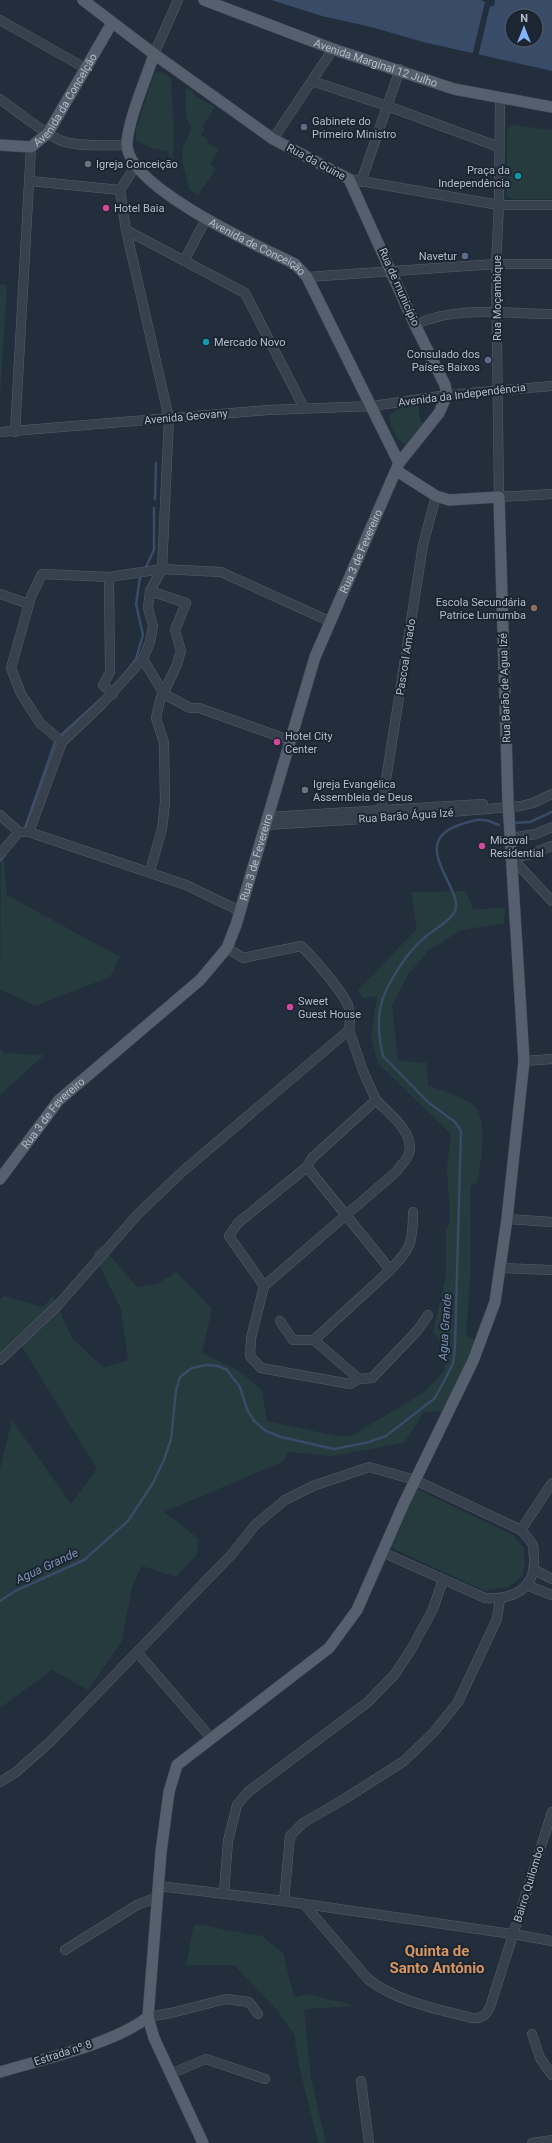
<svg xmlns="http://www.w3.org/2000/svg" width="552" height="2143" font-family="Roboto,sans-serif">
  <rect width="100%" height="100%" fill="#232e3d"/>
  <g fill="#253b3e">
    <polygon points="161,72 171,78 174,135 173,160 168,160 169,151 151,148 136,140 136,129 153,78 156,73"/>
    <polygon points="186,87 194,92 192,94 215,107 202,127 205,129 201,135 208,140 207,142 219,150 210,164 216,169 198,195 189,189 182,159 183,147 190,132 191,125 186,118"/>
    <polygon points="512,125 552,130 552,199 512,199 507,196 507,130"/>
    <polygon points="0,284 7,285 0,396"/>
    <path d="M416 404 419 407V417L424 426 412 442 405 445C395 438 390 427 389 415L405 405Z"/>
    <polygon points="1,856 4,861 7,895 120,957 110,977 35,1006 0,989"/>
    <path d="M466 891 473 910 505 907 504 923 462 930 429 950 408 975 392 1005 398 1061 427 1063 428 1085C442 1091 458 1095 471 1103 490 1114 480 1164 478 1182L470 1186 471 1263 466 1335 482 1343 454 1411 424 1412 404 1443 331 1456 288 1452 284 1461 164 1512 199 1539 196 1556 176 1577 142 1566 132 1587 122 1641 88 1690 52 1670 0 1708V1469L12 1420 71 1504 97 1469 21 1345 0 1362V1299L4 1296 43 1307 53 1296 72 1338 104 1368 128 1360 121 1309 93 1253 101 1245 137 1287 157 1284 177 1272 212 1309 202 1353 239 1371 262 1390 267 1421 337 1436H351L423 1393 445 1370V1350L433 1331 446 1276V1232L450 1219 447 1168 451 1134 378 1063 371 1037 377 996 363 998 358 990 417 929 411 892Z"/>
    <polygon points="0,1048 4,1053 44,1055 0,1095"/>
    <polygon points="417,1489 513,1535 524,1549 525,1566 522,1576 509,1587 485,1591 396,1550 392,1546"/>
    <polygon points="194,1924 262,1936 283,1953 294,1997 308,1994 356,2006 304,2009 311,2078 326,2143 318,2143 299,2066 294,2034 277,2010 234,1965 186,1965"/>
  </g>
  <path fill="#384b67" fill-rule="evenodd" d="M271 0H552V71L423 42 371 27 322 16ZM512 16H536V40H512Z"/>
  <polygon fill="#232e3d" points="481,0 495,0 494,6 490,6 478,57 472,56 485,2"/>
  <g fill="none" stroke-linecap="round" stroke-linejoin="round">
    <g stroke="#384b67" stroke-width="2.5">
      <polyline points="155,499 156,463"/>
      <polyline points="145,569 154,550 154,508"/>
      <polyline points="126,672 136,659 143,635 136,604 140,577"/>
      <polyline points="61,735 102,698"/>
      <polyline points="515,823 530,822 552,812"/>
      <polyline points="25,828 55,742"/>
      <polyline points="0,861 5,855"/>
      <path d="M0 1601 15 1591 84 1560 128 1521 153 1483 164 1460 171 1439 176 1391 180 1377 192 1368 206 1365 218 1366 227 1370 240 1387 247 1409 254 1421 266 1431 281 1437 334 1449 369 1442 386 1436 435 1398 453 1364 455 1347 461 1131 455 1122 429 1103 383 1056C379 1041 377 1020 381 1005 385 986 408 951 423 939 432 930 450 922 455 911 464 888 407 843 459 825 477 819 482 817 499 825"/>
    </g>
    <g stroke="#555e6b" stroke-width="10">
      <g id="minor">
        <polyline points="0,20 85,68"/>
        <polyline points="154,54 178,0"/>
        <polyline points="312,81 387,106 499,147"/>
        <path d="M0 99C20 113 40 131 62 141 77 147 110 145 127 145"/>
        <polyline points="500,99 499,205 496,264 499,497 552,494"/>
        <polyline points="273,139 333,49"/>
        <polyline points="349,179 499,205 552,205"/>
        <polyline points="30,181 120,190"/>
        <polyline points="361,182 400,69"/>
        <polyline points="126,230 245,293 304,408"/>
        <polyline points="184,261 206,219"/>
        <polyline points="307,277 496,264 552,264"/>
        <path d="M415 325C454 305 509 314 552 314"/>
        <polyline points="0,432 268,410 373,406 447,395 552,386"/>
        <polyline points="15,432 31,147"/>
        <polyline points="109,577 110,672 103,685 113,694"/>
        <polyline points="150,591 186,603 175,630 181,651 176,667 160,700 156,718 164,743 165,803 162,829 150,871"/>
        <polyline points="0,594 29,604"/>
        <polyline points="143,659 164,694 190,708 199,708 289,740"/>
        <polyline points="62,742 40,723 21,694 11,668 31,597 42,574 109,577 162,569 221,572 329,621"/>
        <polyline points="0,815 19,832 29,832 186,885 240,911"/>
        <polyline points="269,817 483,804"/>
        <polyline points="380,818 423,545 436,496"/>
        <polyline points="265,825 380,818 521,806 533,803 552,794"/>
        <polyline points="29,832 62,742 102,704 143,659 150,642 153,626 148,608 150,591 162,569 169,418 126,230 120,190 135,167"/>
        <polyline points="511,838 536,834 552,827"/>
        <polyline points="0,854 19,832"/>
        <polyline points="512,858 552,901"/>
        <polyline points="512,858 531,854 552,846"/>
        <polyline points="349,1030 363,1071 376,1100 312,1158 307,1167 388,1267 387,1273 314,1340 359,1379 372,1378 417,1331 428,1315"/>
        <polyline points="524,1061 552,1059"/>
        <polyline points="307,1167 238,1223 229,1236 264,1286 251,1338 250,1356 261,1368 350,1384 359,1379"/>
        <polyline points="507,1219 552,1222"/>
        <polyline points="501,1268 552,1270"/>
        <path d="M387 1273C410 1250 413 1245 413 1212"/>
        <path d="M264 1286 397 1171C400 1166 408 1159 409 1153 415 1132 388 1113 376 1100"/>
        <polyline points="280,1321 293,1340 314,1340"/>
        <path d="M0 1360 59 1304 138 1214 182 1172 349 1030C350 1022 351 1014 348 1005 341 990 313 957 301 946L243 958 227 948"/>
        <polyline points="521,1530 552,1483"/>
        <polyline points="535,1570 552,1579"/>
        <polyline points="526,1585 552,1595"/>
        <polyline points="137,1652 211,1738"/>
        <path d="M0 1782 15 1773 50 1742 232 1554 256 1524 285 1500 313 1486 369 1467 415 1480 521 1530C525 1534 530 1540 533 1545 534 1548 533 1554 534 1558 536 1589 513 1600 485 1598L382 1552"/>
        <polyline points="159,1886 284,1901 519,1935 552,1941"/>
        <polyline points="224,1893 228,1841 237,1805 248,1792 368,1702 395,1674 412,1648 433,1609 443,1580"/>
        <polyline points="284,1901 290,1836 303,1823 346,1798 404,1761 434,1732 458,1702 497,1619 500,1599"/>
        <path d="M304 1904 368 1979C397 2002 438 2009 472 2018 482 2019 486 2015 490 2007L552 1812"/>
        <polyline points="65,1950 137,1905 158,1897"/>
        <polyline points="148,2017 171,2013 226,1999 249,2002 258,2014"/>
        <polyline points="532,2034 540,2058 552,2075"/>
        <polyline points="170,2074 206,2059 265,2079"/>
        <polyline points="361,2081 369,2143"/>
        <polyline points="532,2143 552,2140"/>
      </g>
    </g>
    <g stroke="#404956" stroke-width="12">
      <g id="major">
        <path id="s1" d="M204 0 333 49 454 89 552 107"/>
        <path id="s2" d="M154 54C146 80 128 119 127 144 126 187 260 247 295 264L307 277 399 463"/>
        <path id="s3" d="M0 145 31 147 48 133 112 23"/>
        <path id="s4" d="M0 1179 59 1100 200 980 227 948 236 925 315 657 399 463 439 413 447 395 445 385 415 325 349 179 273 139 154 54 83 0"/>
        <path d="M0 2072C43 2059 114 2044 148 2017"/>
        <polyline points="203,2143 154,2038 148,2017 161,1852 169,1792 177,1765 329,1648 357,1610 404,1503 473,1361 495,1302 507,1219 524,1061 508,802 499,497 449,500 436,496 397,471"/>
      </g>
    </g>
    <use href="#minor" stroke="#37404d" stroke-width="9"/>
    <use href="#major" stroke="#555f6d" stroke-width="11"/>
  </g>
  <g fill="#5c6f8a" stroke="#1c2532" stroke-width="1.5">
    <circle cx="304" cy="127" r="4"/>
    <circle cx="465" cy="256" r="4"/>
    <circle cx="488" cy="360" r="4"/>
  </g>
  <g fill="#6b7280" stroke="#1c2532" stroke-width="1.5">
    <circle cx="88" cy="164" r="4"/>
    <circle cx="305" cy="790" r="4"/>
  </g>
  <g fill="#0f9aa8" stroke="#1c2532" stroke-width="1.5">
    <circle cx="518" cy="176" r="4"/>
    <circle cx="206" cy="342" r="4"/>
  </g>
  <g fill="#d1479c" stroke="#1c2532" stroke-width="1.5">
    <circle cx="106" cy="208" r="4"/>
    <circle cx="277" cy="742" r="4"/>
    <circle cx="482" cy="846" r="4"/>
    <circle cx="290" cy="1007" r="4"/>
  </g>
  <circle fill="#8d6e63" stroke="#1c2532" stroke-width="1.5" cx="534" cy="608" r="4"/>
  <g text-anchor="middle" dominant-baseline="central" stroke-width="4" stroke-linejoin="round" paint-order="stroke">
    <g font-size="11" fill="#b3bbc9" stroke="#1c2532">
      <text stroke="none"><textPath href="#s1" startOffset="183">Avenida Marginal 12 Julho</textPath></text>
      <text stroke="none"><textPath href="#s3" startOffset="90">Avenida da Concelção</textPath></text>
      <text transform="translate(316 162) rotate(28)">Rua da Guine</text>
      <text stroke="none"><textPath href="#s2" startOffset="265">Avenida de Conceição</textPath></text>
      <text transform="translate(399 287) rotate(66)">Rua de município</text>
      <text transform="translate(497 298) rotate(-90)">Rua Moçambique</text>
      <text transform="translate(462 395) rotate(-7)">Avenida da Independência</text>
      <text transform="translate(186 417) rotate(-5)">Avenida Geovany</text>
      <text stroke="none"><textPath href="#s4" startOffset="745">Rua 3 de Fevereiro</textPath></text>
      <text transform="translate(406 657) rotate(-81)">Pascoal Amado</text>
      <text transform="translate(505 688) rotate(-92)">Rua Barão de Agua Izé</text>
      <text transform="translate(406 816) rotate(-4)">Rua Barão Água Izé</text>
      <text stroke="none"><textPath href="#s4" startOffset="421">Rua 3 de Fevereiro</textPath></text>
      <text stroke="none"><textPath href="#s4" startOffset="85">Rua 3 de Fevereiro</textPath></text>
      <text transform="translate(529 1884) rotate(-73)">Bairro Quilombo</text>
      <text transform="translate(63 2053) rotate(-18)">Estrada nº 8</text>
    </g>
    <g font-size="11" fill="#b3bbc9" stroke="#1c2532" text-anchor="start">
      <text x="312" y="121">Gabinete do<tspan x="312" dy="13">Primeiro Ministro</tspan></text>
      <text x="96" y="164">Igreja Conceição</text>
      <text x="510" y="170" text-anchor="end">Praça da<tspan x="510" dy="13">Independência</tspan></text>
      <text x="114" y="208">Hotel Baia</text>
      <text x="457" y="256" text-anchor="end">Navetur</text>
      <text x="214" y="342">Mercado Novo</text>
      <text x="480" y="354" text-anchor="end">Consulado dos<tspan x="480" dy="13">Países Baixos</tspan></text>
      <text x="526" y="602" text-anchor="end">Escola Secundária<tspan x="526" dy="13">Patrice Lumumba</tspan></text>
      <text x="285" y="736">Hotel City<tspan x="285" dy="13">Center</tspan></text>
      <text x="313" y="784">Igreja Evangélica<tspan x="313" dy="13">Assembleia de Deus</tspan></text>
      <text x="490" y="840">Micaval<tspan x="490" dy="13">Residential</tspan></text>
      <text x="298" y="1001">Sweet<tspan x="298" dy="13">Guest House</tspan></text>
    </g>
    <g font-size="12" font-style="italic" fill="#7a91b1" stroke="#1c2532">
      <text transform="translate(445 1327) rotate(-86)">Agua Grande</text>
      <text transform="translate(47 1566) rotate(-25)">Agua Grande</text>
    </g>
    <g font-size="15" font-weight="bold" fill="#d69560" stroke="#1c2532">
      <text x="437" y="1951">Quinta de<tspan x="437" dy="17">Santo António</tspan></text>
    </g>
  </g>
  <g transform="translate(524 28)"><circle r="19" fill="#1c2532" stroke="#58616e"/>
  <path d="M0-3L7 15L0 10L-7 15Z" fill="#87b2f9"/>
  <text y="-6" font-size="11" font-weight="bold" text-anchor="middle" fill="#b3bbc9">N</text>
  </g>
</svg>
